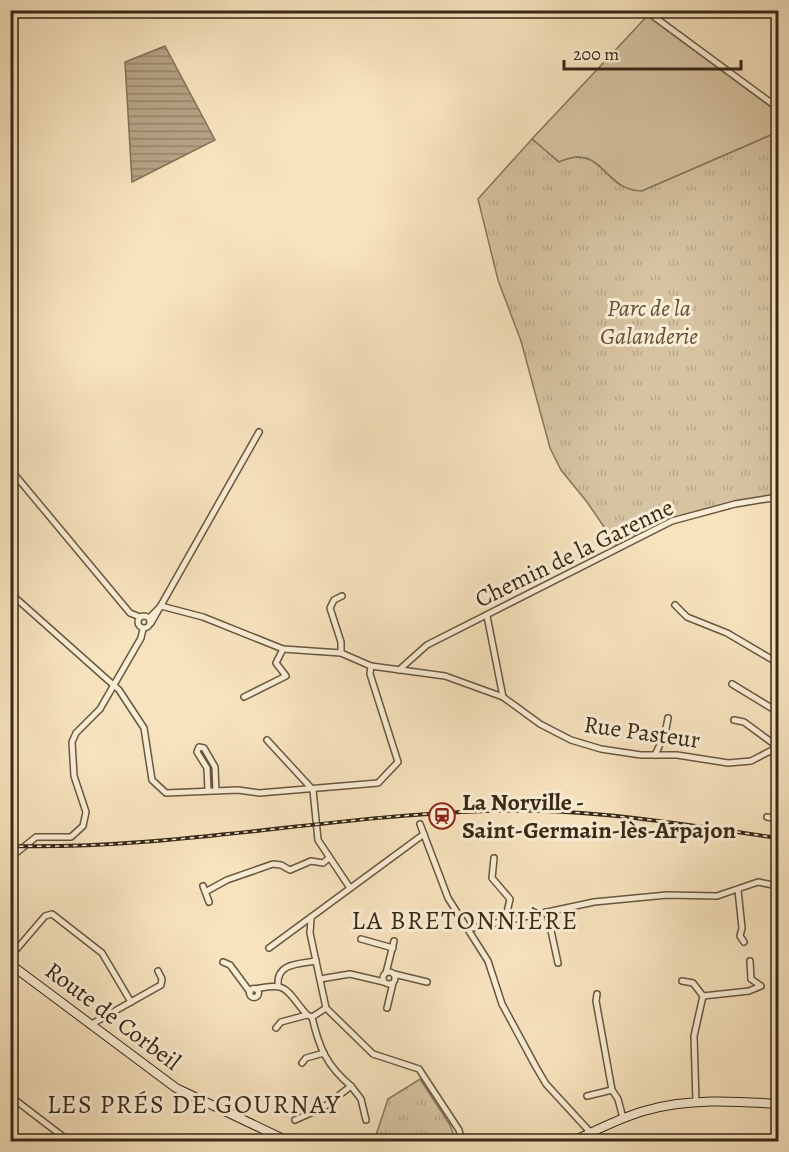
<svg xmlns="http://www.w3.org/2000/svg" width="789" height="1152" font-family="Alegreya,serif">
  <defs>
    <pattern id="park-tufts" width="24" height="20" patternUnits="userSpaceOnUse" patternTransform="scale(1.5)"><rect width="24" height="20" fill="#d6c3a1"/><path d="M3 7l-1-3M5 7V3M7 7l1-3M15 17l-1-3M17 17v-4M19 17l1-3" fill="none" stroke="#b8a88a"/></pattern>
    <pattern id="water-rules" width="6" height="5" patternUnits="userSpaceOnUse" patternTransform="scale(1.5)"><rect width="6" height="5" fill="#b6a385"/><path d="M0 2.5h6" fill="none" stroke="#95856c"/></pattern>
  </defs>
  <rect width="100%" height="100%" fill="#f7e3be"/>
  <filter id="stains"><feTurbulence type="fractalNoise" baseFrequency=".00333" numOctaves="4"/><feColorMatrix values="0 0 0 0 .2 0 0 0 0 .09 0 0 0 0 .02 0 0 0 .5 -.17"/></filter>
  <radialGradient id="worn" r=".72"><stop offset=".6" stop-color="#630" stop-opacity="0"/><stop offset="1" stop-color="#630" stop-opacity=".3"/></radialGradient>
  <path fill="#d6c3a1" stroke="#86765c" stroke-width="1.5" d="M650 13 778 108V132L642 191C602 191 604 141 559 162L532 139Z"/>
  <g fill="url(#park-tufts)" stroke="#86765c" stroke-width="1.5">
    <path d="M778 132V497L695 513 617 546 587 502 561 470 550 448 521 341 498 280 478 199 532 139 559 162C604 142 602 191 642 191Z"/>
    <polygon points="420,1079 450,1125 456,1141 374,1141 388,1099"/>
  </g>
  <polygon fill="url(#water-rules)" stroke="#837259" stroke-width="1.5" points="165,46 215,140 132,182 125,62"/>
  <g fill="none" stroke-linecap="round" stroke-linejoin="round">
    <g stroke="#675740" stroke-width="8">
      <g id="street">
        <polyline points="649,13 778,108"/>
        <polyline points="10,469 130,613 140,617"/>
        <polyline points="10,593 119,690 144,728 152,780 166,793 238,790 259,793 378,783 398,762 370,674 371,666"/>
        <polyline points="675,605 687,617 727,633 778,663"/>
        <circle cx="144" cy="622" r="6"/>
        <polyline points="487,616 503,697"/>
        <polyline points="149,618 161,606 203,617 283,649 341,653 371,666 445,676 503,697 540,724 571,740 601,749 641,755 677,755 728,763 751,761 778,747"/>
        <polyline points="151,623 259,432"/>
        <polyline points="341,653 341,642 330,608 334,600 342,596"/>
        <polyline points="399,670 427,645 672,521 735,504 778,497"/>
        <polyline points="732,684 778,712"/>
        <polyline points="244,697 286,676 276,663 283,649"/>
        <polyline points="734,720 744,722 778,747"/>
        <polyline points="267,740 313,790"/>
        <polyline points="655,755 665,734 668,718"/>
        <polyline points="313,790 318,840 350,888"/>
        <polyline points="208,791 207,768 197,752 199,747 204,748 215,767 216,791"/>
        <polyline points="767,817 778,819"/>
        <polyline points="420,824 448,898 488,961 502,1004 536,1067 546,1084 591,1133"/>
        <polyline points="778,829 778,827"/>
        <polyline points="10,858 36,837 71,837 83,826 86,812 74,776 72,742 76,733 100,709 141,638 143,629"/>
        <polyline points="494,858 492,878 510,899 505,921"/>
        <polyline points="203,886 209,902"/>
        <polyline points="738,890 742,928 740,936 744,942"/>
        <polyline points="207,891 227,880 273,864 281,865 290,870 311,861 323,863 329,858"/>
        <polyline points="547,912 558,963"/>
        <polyline points="311,918 310,933 326,1008 373,1054 419,1069 459,1130 462,1142"/>
        <polyline points="468,929 594,902 667,895 717,896 758,882 778,886"/>
        <polyline points="361,939 393,948"/>
        <polyline points="269,948 424,834"/>
        <polyline points="10,957 45,916 52,914 102,953 131,1002"/>
        <polyline points="223,962 230,965 250,992"/>
        <circle cx="389" cy="978" r="6"/>
        <polyline points="386,973 394,941"/>
        <polyline points="394,974 427,982"/>
        <polyline points="320,979 350,974 384,982"/>
        <polyline points="682,981 693,983 703,996"/>
        <path d="M278 984C277 963 299 964 316 961"/>
        <circle cx="254" cy="993" r="4.5"/>
        <path d="M255 989C289 981 286 991 307 1015L312 1017C319 1048 327 1066 351 1086L324 1107 295 1120"/>
        <polyline points="597,994 596,1001 612,1090 618,1099 623,1118"/>
        <polyline points="703,996 749,991 761,986 751,979 750,961"/>
        <polyline points="387,1008 393,983"/>
        <polyline points="312,1017 326,1008"/>
        <polyline points="90,1025 161,985 162,979 158,971"/>
        <polyline points="276,1028 281,1022 307,1015"/>
        <polyline points="302,1063 306,1058 324,1053"/>
        <polyline points="351,1086 361,1099 366,1120"/>
        <polyline points="10,1096 70,1142"/>
        <polyline points="587,1096 612,1090"/>
        <polyline points="696,1102 694,1036 703,996"/>
      </g>
    </g>
    <g stroke="#372816" stroke-width="10">
      <g id="secondary">
        <polyline points="10,964 176,1088 290,1142"/>
        <polyline points="591,1133 594,1142"/>
        <path d="M571 1142C595 1131 619 1118 644 1111 687 1098 735 1101 778 1104"/>
      </g>
    </g>
    <use href="#street" stroke="#faedd5" stroke-width="5"/>
    <use href="#secondary" stroke="#faedd5" stroke-width="8"/>
    <g stroke="#372816" stroke-width="4">
      <path id="rail" d="M10 846C169 850 327 816 485 811 584 807 681 824 778 838"/>
    </g>
    <use href="#rail" stroke="#faedd5" stroke-width="1.5" stroke-dasharray="4.5" stroke-linecap="butt"/>
  </g>
  <defs>
    <g id="station-ring" transform="scale(1.35)"><circle r="9.5" fill="#faedd5" stroke="#8f2418" stroke-width="1.5"/><path d="M-3-6H3Q5-6 5-4V2Q5 4 3 4L4.5 6H3L1.5 4h-3L-3 6H-4.5L-3 4Q-5 4-5 2V-4Q-5-6-3-6ZM-3.5-4v3h7v-3ZM-3.5 1v1.5H-2V1ZM2 1v1.5H3.5V1Z" fill="#8f2418"/></g>
  </defs>
  <g fill-rule="evenodd">
    <use href="#station-ring" x="442" y="816"/>
  </g>
  <g text-anchor="middle" dominant-baseline="central" stroke-width="6" stroke-linejoin="round" paint-order="stroke">
    <g font-size="24" font-style="italic" fill="#5f4f39" stroke="#faedd5">
      <text x="649" y="308">Parc de la<tspan x="649" dy="28">Galanderie</tspan></text>
    </g>
    <g font-size="24" fill="#372816" stroke="#faedd5">
      <text transform="translate(574 553) rotate(-26)">Chemin de la Garenne</text>
      <text transform="translate(642 732) rotate(8)">Rue Pasteur</text>
      <text transform="translate(113 1016) rotate(37)">Route de Corbeil</text>
    </g>
    <g font-size="24" font-weight="bold" fill="#372816" stroke="#faedd5" text-anchor="start">
      <text x="462" y="802">La Norville -<tspan x="462" dy="28">Saint-Germain-lès-Arpajon</tspan></text>
    </g>
    <g font-size="26" letter-spacing="1.5" fill="#372816" stroke="#faedd5">
      <text x="465" y="920">LA BRETONNIÈRE</text>
      <text x="194" y="1104">LES PRÉS DE GOURNAY</text>
    </g>
  </g>
  <rect width="789" height="1152" fill="none" stroke="#f7e3be" stroke-width="36"/>
  <rect x="12" y="12" width="765" height="1128" fill="none" stroke="#372816" stroke-width="3"/>
  <rect x="18" y="18" width="753" height="1116" fill="none" stroke="#372816" stroke-width="1.5"/>
  <path d="M564 60v9h177v-9" fill="none" stroke="#372816" stroke-width="3"/>
  <text x="573" y="60" font-size="18" fill="#372816" stroke="#faedd5" stroke-width="4.5" paint-order="stroke">200 m</text>
  <rect width="100%" height="100%" filter="url(#stains)"/>
  <rect width="100%" height="100%" fill="url(#worn)"/>
</svg>
